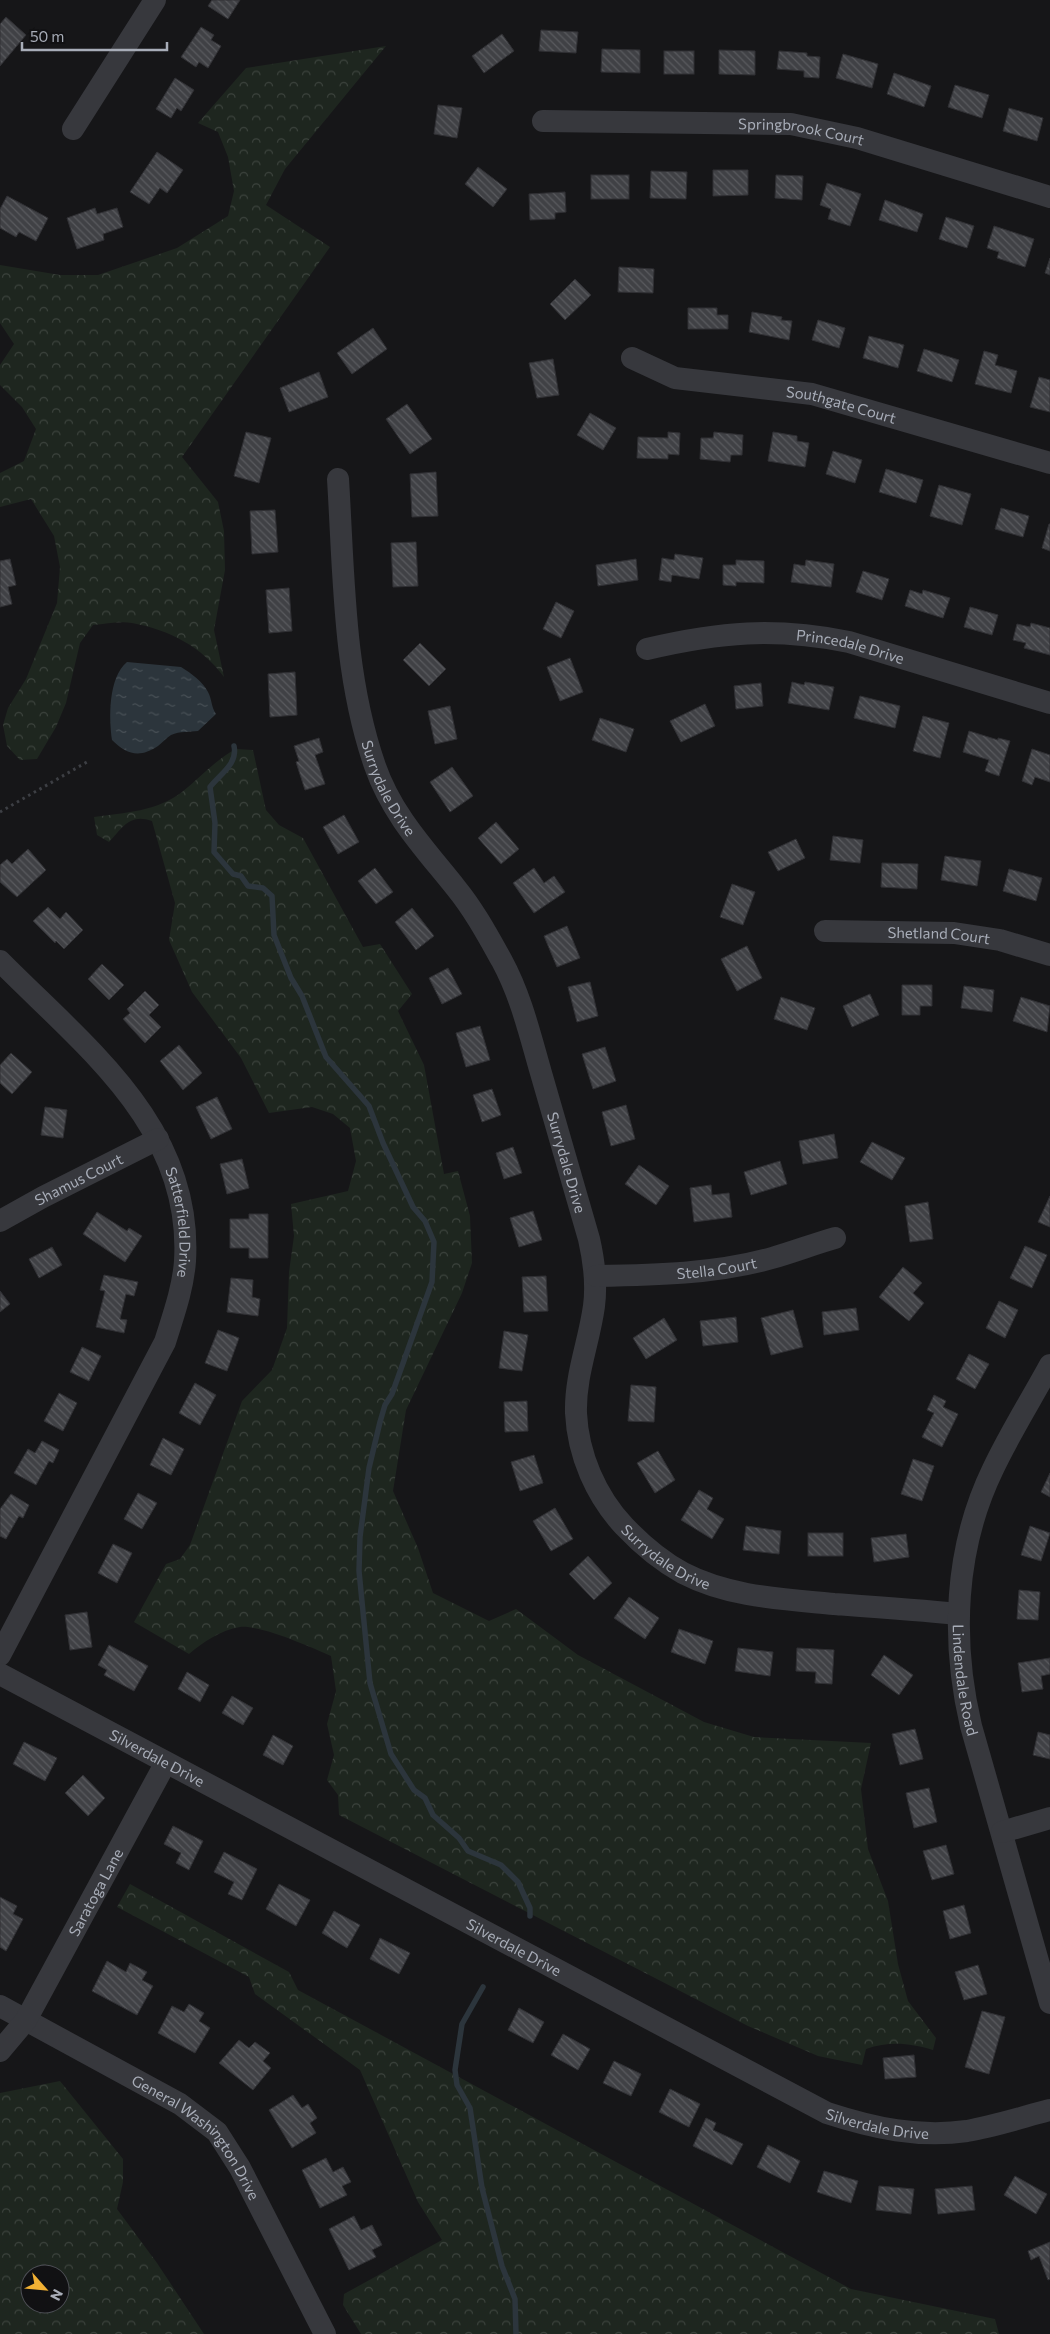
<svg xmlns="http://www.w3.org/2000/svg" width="1050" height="2334" font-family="Commissioner,sans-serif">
  <defs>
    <pattern id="forest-crowns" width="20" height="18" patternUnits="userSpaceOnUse" patternTransform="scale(1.25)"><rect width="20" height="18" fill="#1e261f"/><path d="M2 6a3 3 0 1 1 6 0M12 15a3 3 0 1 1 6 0" fill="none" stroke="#3c433d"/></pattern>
    <pattern id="water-ripples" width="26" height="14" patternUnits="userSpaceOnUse" patternTransform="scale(1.25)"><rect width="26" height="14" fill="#2c353c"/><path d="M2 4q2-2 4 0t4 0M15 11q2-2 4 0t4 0" fill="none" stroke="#485056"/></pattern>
    <pattern id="building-back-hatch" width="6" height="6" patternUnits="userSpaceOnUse" patternTransform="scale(1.25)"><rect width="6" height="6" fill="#404145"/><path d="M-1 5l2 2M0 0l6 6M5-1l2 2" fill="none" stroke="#595a5e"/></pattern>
  </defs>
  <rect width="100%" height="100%" fill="#161618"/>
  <g fill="url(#forest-crowns)" fill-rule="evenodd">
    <path d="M386 46 285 169 266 205 330 247 182 457 218 502 224 531 225 570 214 630 224 677C202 647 170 630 132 623 120 621 106 624 93 625L80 643 66 703 56 727 37 759 20 760 7 746 3 725 8 708 26 679 57 603 60 567 54 536 31 499 0 507V473L24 461 36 429 22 407 0 385V365L14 344 0 323V265L60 275H98L177 248 228 216 234 191 228 157 218 132 198 123 246 68Z"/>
    <path d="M236 749 253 750 266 810 279 825 303 838 363 947 380 944 412 994 398 1011 424 1065 444 1174 458 1171 470 1216 472 1263 462 1293 406 1410 393 1491 418 1548 433 1593 489 1621 516 1609 578 1655 704 1722 754 1737 871 1743 861 1789 868 1849 888 1901 898 1964 908 2001 936 2038 933 2050C909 2043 890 2041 866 2049L862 2065 818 2056 748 2026 339 1815 338 1795 327 1780 334 1755 327 1724 336 1691 331 1656C310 1647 262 1625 240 1627 221 1630 203 1642 189 1654L134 1622 166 1564 180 1559 190 1545 242 1401 272 1370 287 1328 289 1272 294 1236 291 1204 348 1191 356 1161 350 1128 333 1114 312 1107 269 1113 241 1058 192 992 169 940 175 903 152 821C130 813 123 827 109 842L97 835 94 817C124 813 158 811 182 792 201 777 215 760 236 749Z"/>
    <polygon points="130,1884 289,1972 298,1990 851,2289 995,2319 999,2334 361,2334 343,2305 344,2294 442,2240 418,2202 360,2070 255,1994 249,1977 117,1907"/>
    <path d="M60 2081 123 2159V2182L117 2209 157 2263 204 2334H0V2093ZM30 2274H60V2304H30Z"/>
  </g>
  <path fill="url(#water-ripples)" d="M127 662 181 667C191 673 203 682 208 692 212 699 211 707 216 714L198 731C189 732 180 731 171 735 166 738 163 742 158 746 140 758 127 755 112 740 109 718 108 678 127 662Z"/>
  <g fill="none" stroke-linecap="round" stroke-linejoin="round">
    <g stroke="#2c353c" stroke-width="5.5">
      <path d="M234 746C238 764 220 774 210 787L215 823 214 852 233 874 241 876 248 886 263 888 272 896 274 935 291 978 302 996 326 1057 369 1106 383 1143 413 1207 425 1221 434 1242 432 1282 392 1394 385 1405 380 1422 369 1468 360 1537 359 1571 370 1683 391 1754 414 1790 425 1798 433 1815 459 1838 468 1851 501 1865 518 1882 530 1908V1916"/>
      <polyline points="483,1987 462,2024 455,2070 457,2085 470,2108 482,2188 502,2266 515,2299 516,2334"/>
    </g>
  </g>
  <g fill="url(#building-back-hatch)" stroke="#303034">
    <polygon points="212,0 240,0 228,19 208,6"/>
    <polygon points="6,17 26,35 0,66 0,24"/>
    <polygon points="201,27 214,35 211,40 221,46 208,68 199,62 196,67 181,57"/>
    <polygon points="541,30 578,32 576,53 539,51"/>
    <polygon points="502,34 514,51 484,73 472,56"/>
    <polygon points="602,49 640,50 640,73 601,72"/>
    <polygon points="719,50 755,51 755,75 719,74"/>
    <rect x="664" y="51" width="30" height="23"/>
    <polygon points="779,51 807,53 807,56 820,57 819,78 804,77 804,71 777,69"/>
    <polygon points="843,54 878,64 872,88 836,78"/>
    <polygon points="894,73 931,86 924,107 887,94"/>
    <polygon points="175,78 194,90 181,111 177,108 171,118 156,109"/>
    <polygon points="955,85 989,95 982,118 948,107"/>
    <polygon points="438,105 462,108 457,138 434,134"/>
    <polygon points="1009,108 1043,118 1037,141 1003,131"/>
    <polygon points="157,152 183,170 167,193 160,188 149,204 130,192"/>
    <polygon points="478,167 507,189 493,207 465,184"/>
    <polygon points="713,170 748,170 748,195 713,196"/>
    <polygon points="651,171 687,172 686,199 650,198"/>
    <rect x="591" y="175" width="38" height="24"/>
    <polygon points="776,175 803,176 802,200 775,198"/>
    <polygon points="827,183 861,194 850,226 828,219 831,209 820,205"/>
    <polygon points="565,192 566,212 555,213 555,219 530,220 529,194"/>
    <polygon points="7,196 48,218 36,241 19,232 16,237 0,228 0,209"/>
    <polygon points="885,200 923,214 917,232 879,220"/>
    <polygon points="95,208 97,214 117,208 123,227 103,234 104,240 77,249 67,218"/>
    <polygon points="946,217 974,226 967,248 939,239"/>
    <polygon points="994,226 1034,239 1025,267 997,258 999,252 987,248"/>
    <polygon points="1050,258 1050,275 1045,273"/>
    <polygon points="619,267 654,269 653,293 618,292"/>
    <polygon points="575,279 591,295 565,320 550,304"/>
    <polygon points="688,308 717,308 717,315 728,315 728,329 688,329"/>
    <polygon points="752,312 782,317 781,320 792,321 789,340 749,332"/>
    <polygon points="818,320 845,328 839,348 812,340"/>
    <polygon points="373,328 387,349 352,374 337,353"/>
    <polygon points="869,336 904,345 898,368 863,358"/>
    <polygon points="924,349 959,360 952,382 917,371"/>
    <polygon points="984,351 998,355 995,365 1017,371 1011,393 975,384"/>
    <polygon points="553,359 559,395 537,398 529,363"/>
    <polygon points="319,372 328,397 289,412 280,388"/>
    <polygon points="1039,377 1050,380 1050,412 1030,407"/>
    <polygon points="407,404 432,439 410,454 386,419"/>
    <polygon points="590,413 616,428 603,450 577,435"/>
    <polygon points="246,432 271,438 259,483 234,476"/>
    <polygon points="668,432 680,433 679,455 668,454 668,459 637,458 638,437 668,438"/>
    <polygon points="714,432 743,435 742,455 731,455 730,462 700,459 701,438 713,438"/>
    <polygon points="773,432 797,436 797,441 809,443 805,467 768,461"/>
    <polygon points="833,451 862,460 855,483 826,474"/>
    <polygon points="886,469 923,480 916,503 879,492"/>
    <polygon points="436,472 438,516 412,517 410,474"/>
    <polygon points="939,485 971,494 962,525 930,516"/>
    <polygon points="1001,508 1029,516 1023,537 995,529"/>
    <polygon points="275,510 278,552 252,554 250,511"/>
    <polygon points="1049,524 1050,524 1050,551 1042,548"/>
    <polygon points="416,542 418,586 393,587 391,543"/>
    <polygon points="675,554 703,558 699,579 672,575 671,582 659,580 662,558 674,560"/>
    <polygon points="10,559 16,585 8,587 12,604 0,607 0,561"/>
    <polygon points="636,559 638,580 598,586 596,565"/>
    <polygon points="736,560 764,561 764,583 736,582 736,586 723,585 723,565 736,565"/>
    <polygon points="806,560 834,564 831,587 791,582 794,564 805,566"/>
    <polygon points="863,571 889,579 882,600 856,592"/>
    <polygon points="289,588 292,631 269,633 266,590"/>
    <polygon points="910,590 922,594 923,590 950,598 943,618 905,606"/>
    <polygon points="556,602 574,611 561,638 543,629"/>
    <polygon points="970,607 998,615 992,635 964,627"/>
    <polygon points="1031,623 1050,628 1050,655 1024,648 1026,643 1013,640 1017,624 1030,627"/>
    <polygon points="420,643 446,669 429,686 403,660"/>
    <polygon points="570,658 583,692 560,701 547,667"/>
    <polygon points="295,672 297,715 270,717 268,674"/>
    <polygon points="792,682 804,685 805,682 834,687 829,710 788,703"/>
    <polygon points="761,683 763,706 736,709 734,686"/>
    <polygon points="860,696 900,706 895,728 854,718"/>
    <polygon points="705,704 715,726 681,742 670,721"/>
    <polygon points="450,706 457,739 435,744 428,711"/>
    <polygon points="923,716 949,723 940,758 913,751"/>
    <polygon points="600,718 634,729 626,752 592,740"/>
    <polygon points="969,731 998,740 998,738 1010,741 999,776 985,771 989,760 963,752"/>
    <polygon points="319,738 323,752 315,755 325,784 305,790 296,762 299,761 294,746"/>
    <polygon points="1032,749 1050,755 1050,782 1035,777 1032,785 1022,781"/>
    <polygon points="452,767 473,796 450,812 430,782"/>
    <polygon points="344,815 359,842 338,854 323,827"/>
    <polygon points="496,822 519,849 501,864 478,838"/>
    <polygon points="833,836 863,840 860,863 830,860"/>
    <polygon points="796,839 805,858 778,871 768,852"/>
    <polygon points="28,849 46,870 17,897 0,882 0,865 7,859 12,864"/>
    <polygon points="945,856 981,861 977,886 941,880"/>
    <polygon points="882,863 918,864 917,889 881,887"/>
    <polygon points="375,868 393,892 376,904 358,881"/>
    <polygon points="534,868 544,883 554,876 565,892 534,913 513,883"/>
    <polygon points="1009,869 1042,878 1036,901 1003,891"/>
    <polygon points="732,884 755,892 743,925 720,917"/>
    <polygon points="48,907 60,919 66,912 83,930 64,949 56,941 55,943 33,921"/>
    <polygon points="412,908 434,936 416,950 395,922"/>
    <polygon points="567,926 580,958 557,967 544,936"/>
    <polygon points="747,946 762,978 737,991 721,959"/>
    <polygon points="102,964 124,985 109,1000 88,979"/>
    <polygon points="448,968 462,994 442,1004 429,978"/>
    <polygon points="590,982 598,1016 577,1022 568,987"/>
    <polygon points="902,985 932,985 932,1006 920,1006 920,1015 902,1015"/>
    <polygon points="964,986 994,990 992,1012 961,1008"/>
    <polygon points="145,991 159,1005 149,1015 161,1027 145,1043 123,1019 130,1013 127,1009"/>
    <polygon points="870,994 879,1015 852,1027 843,1006"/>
    <polygon points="781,997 815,1008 807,1030 774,1019"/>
    <polygon points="1021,997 1050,1006 1047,1032 1013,1021"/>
    <polygon points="480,1026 490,1060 466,1067 456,1033"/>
    <polygon points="179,1045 202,1073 183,1090 160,1061"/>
    <polygon points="605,1047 616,1081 593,1089 582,1054"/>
    <polygon points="11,1053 32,1072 12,1094 0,1083 0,1065"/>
    <polygon points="492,1089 501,1115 482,1122 473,1095"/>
    <polygon points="217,1097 232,1129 211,1139 196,1107"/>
    <polygon points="626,1105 635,1139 611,1146 602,1112"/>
    <polygon points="45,1107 67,1110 63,1138 41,1135"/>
    <polygon points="834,1134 838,1158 803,1164 799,1141"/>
    <polygon points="872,1142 905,1158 892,1180 860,1162"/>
    <polygon points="513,1147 522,1173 504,1179 496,1153"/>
    <polygon points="242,1159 249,1188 227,1194 220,1164"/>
    <polygon points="780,1161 787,1184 751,1195 744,1172"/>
    <polygon points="639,1165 669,1186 656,1205 625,1184"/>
    <polygon points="711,1185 712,1195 729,1193 732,1217 694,1222 690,1188"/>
    <polygon points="1050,1196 1050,1227 1038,1222"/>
    <polygon points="928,1202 933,1239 910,1242 905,1206"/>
    <polygon points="533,1211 542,1240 519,1247 510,1218"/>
    <polygon points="97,1212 127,1231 129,1228 142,1236 125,1262 83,1234"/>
    <polygon points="249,1214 268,1214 268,1258 249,1258 249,1248 230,1248 230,1219 249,1219"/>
    <polygon points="1025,1246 1047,1255 1032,1288 1010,1278"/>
    <polygon points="52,1247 62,1265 39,1278 29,1259"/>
    <polygon points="903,1267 922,1283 913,1293 924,1303 909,1321 879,1297"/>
    <polygon points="104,1275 138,1282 134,1296 126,1294 120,1319 127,1320 124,1333 96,1327 105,1291 100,1290"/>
    <polygon points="546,1276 548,1311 524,1312 522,1277"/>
    <polygon points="231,1278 253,1280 252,1297 260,1299 258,1316 227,1312"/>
    <polygon points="0,1291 10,1304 0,1312"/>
    <polygon points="999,1301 1018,1310 1005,1338 986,1328"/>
    <polygon points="856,1308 859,1330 824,1335 822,1312"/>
    <polygon points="793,1310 803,1347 771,1355 761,1318"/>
    <polygon points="736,1317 738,1342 703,1346 700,1321"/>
    <polygon points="664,1318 677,1340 646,1359 633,1338"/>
    <polygon points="218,1330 239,1338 227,1371 205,1363"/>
    <polygon points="504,1331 528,1335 522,1371 499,1368"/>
    <polygon points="82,1347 101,1356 89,1381 70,1372"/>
    <polygon points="969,1354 989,1364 975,1389 956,1379"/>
    <polygon points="195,1383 216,1395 200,1425 179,1413"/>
    <polygon points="631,1385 656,1387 654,1422 628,1421"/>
    <polygon points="59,1393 77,1403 63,1431 44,1421"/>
    <polygon points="934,1395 946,1401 943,1407 958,1414 942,1447 922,1437 934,1413 927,1410"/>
    <polygon points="527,1401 528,1431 505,1432 504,1402"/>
    <polygon points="163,1438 184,1449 171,1475 150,1465"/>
    <polygon points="42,1441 59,1450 53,1463 49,1461 36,1485 14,1473 28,1449 35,1453"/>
    <polygon points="658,1451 675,1480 655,1493 637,1463"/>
    <polygon points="534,1455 543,1483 520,1491 511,1462"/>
    <polygon points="913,1459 934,1466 922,1501 901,1494"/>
    <polygon points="1050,1473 1050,1497 1041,1492"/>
    <polygon points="699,1490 713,1498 707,1509 724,1519 712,1539 681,1520"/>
    <polygon points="138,1493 157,1503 142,1529 124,1519"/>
    <polygon points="11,1494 29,1505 23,1518 19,1516 6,1539 0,1536 0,1509"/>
    <polygon points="555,1508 573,1539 551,1551 533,1521"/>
    <polygon points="746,1526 781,1531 779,1554 743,1550"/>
    <polygon points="1030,1526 1050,1533 1041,1561 1021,1555"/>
    <rect x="808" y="1533" width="35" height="23"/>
    <polygon points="906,1534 909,1557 874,1562 871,1538"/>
    <polygon points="113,1544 132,1553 117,1583 98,1573"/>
    <polygon points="588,1556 612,1583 594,1600 569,1574"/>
    <polygon points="1019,1590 1040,1592 1038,1620 1017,1619"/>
    <polygon points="629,1597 659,1618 645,1639 614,1618"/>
    <polygon points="87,1612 92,1647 70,1650 65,1615"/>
    <polygon points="679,1629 713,1641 705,1664 671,1652"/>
    <polygon points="109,1645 148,1666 134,1691 104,1675 107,1670 98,1665"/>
    <polygon points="738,1648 773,1652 770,1676 735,1671"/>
    <polygon points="797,1648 834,1650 832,1684 815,1683 816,1672 796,1671"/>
    <polygon points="884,1655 913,1675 899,1695 871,1675"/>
    <polygon points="1050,1658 1050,1674 1041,1676 1043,1689 1022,1692 1018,1663"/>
    <polygon points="187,1672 209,1685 200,1702 178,1689"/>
    <polygon points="232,1696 253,1708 243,1725 222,1713"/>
    <polygon points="915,1729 923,1759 900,1765 892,1734"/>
    <polygon points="1038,1732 1050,1735 1050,1759 1033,1755"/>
    <polygon points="273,1735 293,1746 283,1765 263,1755"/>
    <polygon points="24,1742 57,1758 45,1781 13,1764"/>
    <polygon points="83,1775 105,1798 88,1816 65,1793"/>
    <polygon points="929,1788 937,1822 914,1828 906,1793"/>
    <polygon points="173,1826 203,1841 189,1870 176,1863 181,1853 164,1844"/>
    <polygon points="946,1845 954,1874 932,1880 923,1851"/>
    <polygon points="224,1852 257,1869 242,1900 228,1894 234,1882 214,1872"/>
    <polygon points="279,1884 310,1900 296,1926 266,1909"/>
    <polygon points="0,1897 17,1906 13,1914 23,1919 6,1951 0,1947"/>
    <polygon points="964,1905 971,1933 950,1939 943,1911"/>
    <polygon points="334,1911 360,1925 347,1948 322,1933"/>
    <polygon points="380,1938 410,1953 399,1974 370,1959"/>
    <polygon points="107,1961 126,1972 130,1963 147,1972 142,1980 153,1986 137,2015 92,1991"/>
    <polygon points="978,1965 987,1994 964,2000 955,1972"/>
    <polygon points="189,2004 204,2013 199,2021 210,2028 195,2053 158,2033 172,2006 184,2012"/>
    <polygon points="519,2008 544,2022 533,2043 508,2030"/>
    <polygon points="982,2011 1005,2017 989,2074 965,2067"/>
    <polygon points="563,2034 590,2049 578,2070 551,2055"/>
    <polygon points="239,2040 249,2048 255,2042 270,2053 263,2061 271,2068 253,2090 219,2063"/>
    <polygon points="914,2055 916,2077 885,2079 883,2058"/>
    <polygon points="614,2061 641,2074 631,2096 603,2083"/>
    <polygon points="670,2089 700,2104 689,2127 659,2112"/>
    <polygon points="293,2095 302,2108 308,2104 317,2118 310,2123 316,2133 292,2148 269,2110"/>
    <polygon points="706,2118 716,2123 713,2130 743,2144 732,2165 693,2146"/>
    <polygon points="768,2145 800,2161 790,2183 757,2167"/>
    <polygon points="326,2158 333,2172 343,2167 351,2182 342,2186 347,2195 320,2208 302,2170"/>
    <polygon points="824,2171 858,2181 851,2203 817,2192"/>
    <polygon points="1015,2176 1047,2194 1036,2214 1004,2195"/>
    <polygon points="879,2186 914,2189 911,2214 876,2210"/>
    <polygon points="972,2186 975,2210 938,2214 935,2189"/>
    <polygon points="354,2216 361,2230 372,2225 382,2245 372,2250 376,2257 349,2270 329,2229"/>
    <polygon points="1050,2242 1050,2279 1048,2280 1039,2256 1031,2260 1028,2251"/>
  </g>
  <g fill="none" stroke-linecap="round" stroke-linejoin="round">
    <polyline stroke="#3d3f44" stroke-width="3" stroke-dasharray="2.5 4" stroke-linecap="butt" points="0,812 87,762"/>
    <g stroke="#37383d" stroke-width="22">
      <path id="s1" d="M543 121 791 124 857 138 1050 197"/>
      <polyline points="73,129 155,0"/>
      <path id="s2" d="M632 358 675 378 812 394 1050 463"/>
      <path id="s3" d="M338 479C344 575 343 674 375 766 392 815 425 849 456 888 474 910 488 936 502 961 521 996 530 1035 541 1073 557 1128 573 1183 589 1239 594 1261 597 1283 594 1306 589 1343 575 1375 576 1413 578 1455 596 1496 624 1526 641 1544 661 1561 683 1573 729 1597 783 1599 834 1604 875 1607 917 1610 958 1614"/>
      <path id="s4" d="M647 649C720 632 774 627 849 642L1050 703"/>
      <path id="s5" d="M825 931 954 933 1000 940 1050 955"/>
      <path id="s6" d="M0 961C85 1047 193 1127 185 1261 183 1289 173 1316 165 1342L0 1655"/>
      <path id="s7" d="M0 1221 43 1197 158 1139"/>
      <path id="s8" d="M596 1276C654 1275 715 1274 772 1258 793 1252 814 1244 835 1238"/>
      <path id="s9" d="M1050 1365C1031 1400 1010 1433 993 1469 954 1549 951 1641 971 1726L1050 2003"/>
      <path id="s10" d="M0 1674 827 2113C873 2128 919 2138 967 2131 995 2126 1023 2117 1050 2110"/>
      <polyline points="1002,1832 1050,1818"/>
      <path id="s11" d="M0 2006 180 2104 217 2132 240 2168 325 2334"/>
      <path id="s12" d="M0 2051 26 2020 165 1764"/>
    </g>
  </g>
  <g text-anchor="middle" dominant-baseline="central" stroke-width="4.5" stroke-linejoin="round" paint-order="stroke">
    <g font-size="15" fill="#a8adb8" stroke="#111113">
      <text stroke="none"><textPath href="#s1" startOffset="259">Springbrook Court</textPath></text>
      <text stroke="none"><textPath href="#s2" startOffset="216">Southgate Court</textPath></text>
      <text stroke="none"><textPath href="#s4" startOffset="206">Princedale Drive</textPath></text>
      <text stroke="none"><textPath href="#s3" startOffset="316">Surrydale Drive</textPath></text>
      <text stroke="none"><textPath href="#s5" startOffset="114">Shetland Court</textPath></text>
      <text stroke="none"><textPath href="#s3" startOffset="736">Surrydale Drive</textPath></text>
      <text stroke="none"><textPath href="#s7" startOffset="89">Shamus Court</textPath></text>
      <text stroke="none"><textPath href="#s6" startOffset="326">Satterfield Drive</textPath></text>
      <text stroke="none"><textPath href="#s8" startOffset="121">Stella Court</textPath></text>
      <text stroke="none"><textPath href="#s3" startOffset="1170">Surrydale Drive</textPath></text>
      <text stroke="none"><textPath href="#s9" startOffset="335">Lindendale Road</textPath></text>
      <text stroke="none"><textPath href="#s10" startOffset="178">Silverdale Drive</textPath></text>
      <text stroke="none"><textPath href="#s12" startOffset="186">Saratoga Lane</textPath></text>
      <text stroke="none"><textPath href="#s10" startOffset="582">Silverdale Drive</textPath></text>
      <text stroke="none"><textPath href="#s10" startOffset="988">Silverdale Drive</textPath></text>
      <text stroke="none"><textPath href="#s11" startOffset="240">General Washington Drive</textPath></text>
    </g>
  </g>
  <g transform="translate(45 2289) rotate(117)"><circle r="24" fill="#111113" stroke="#4d4f55"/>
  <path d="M0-4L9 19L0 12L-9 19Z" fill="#f2b134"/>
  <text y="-8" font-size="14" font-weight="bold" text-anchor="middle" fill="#a8adb8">N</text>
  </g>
  <path d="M22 42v8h145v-8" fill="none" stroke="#a8adb8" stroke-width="2.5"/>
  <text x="30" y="42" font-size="15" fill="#a8adb8" stroke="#111113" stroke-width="4" paint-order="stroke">50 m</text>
</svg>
